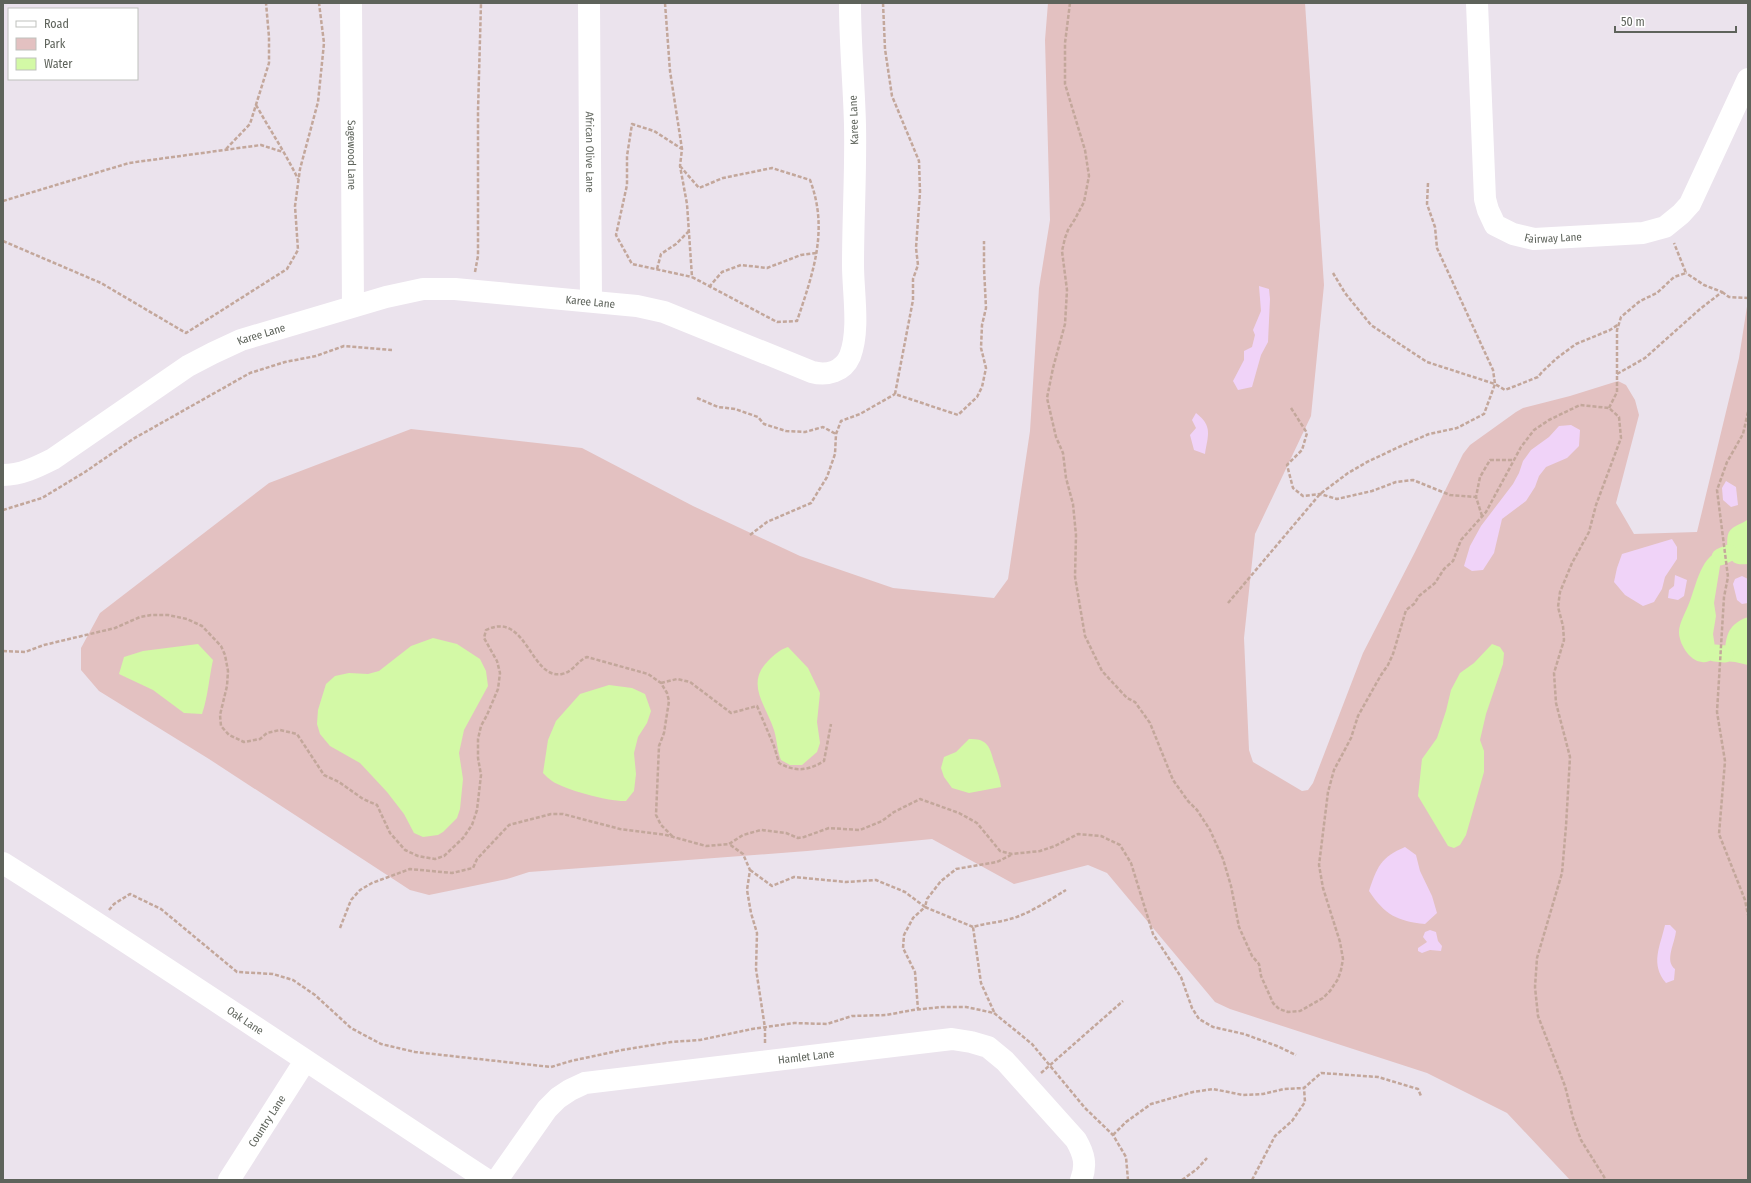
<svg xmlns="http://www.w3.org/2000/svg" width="1751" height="1183" font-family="'Fira Sans Condensed',sans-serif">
  <rect width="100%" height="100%" fill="#ebe3ed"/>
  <polygon fill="#e3c1c1" points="1048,3 1305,3 1324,285 1311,416 1255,534 1244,638 1249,750 1253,762 1302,791 1308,790 1313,783 1363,653 1415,552 1463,454 1470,445 1516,412 1523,408 1570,396 1618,381 1626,385 1635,400 1639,415 1616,503 1634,534 1697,532 1739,358 1748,300 1748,1180 1570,1180 1507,1113 1427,1073 1230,1009 1215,1002 1107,873 1088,865 1014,884 932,839 807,851 529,872 507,879 429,895 410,890 209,759 99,691 81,670 81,648 100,613 269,483 411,429 582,448 693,506 800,556 893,588 994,598 1008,579 1030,431 1039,288 1050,220 1045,40"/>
  <g fill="#f0d3f8">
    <polygon points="1259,286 1269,289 1270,299 1268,342 1261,355 1252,387 1238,390 1233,381 1244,360 1244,351 1252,347 1255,335 1253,330 1261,311"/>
    <path d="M1196 413C1213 426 1208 435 1205 454L1194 450 1190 435 1196 428 1192 420Z"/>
    <polygon points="1571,425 1580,430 1579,446 1567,458 1546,467 1539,476 1535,487 1526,501 1502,519 1494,553 1483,570 1472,571 1464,566 1470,546 1481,526 1513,484 1519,473 1523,461 1531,450 1549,437 1559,426"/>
    <polygon points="1726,481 1736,487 1738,505 1731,507 1723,500 1722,488"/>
    <polygon points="1672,539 1677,547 1677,559 1665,577 1662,589 1654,602 1643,606 1625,595 1614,582 1617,568 1622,554"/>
    <polygon points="1675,575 1687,580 1684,596 1678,600 1668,598 1669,590 1674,586"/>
    <polygon points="1742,576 1748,579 1748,603 1742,604 1737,600 1733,584 1735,579"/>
    <path d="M1405 847 1416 855 1420 871 1432 896 1437 913 1425 924C1397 921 1385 915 1369 891 1377 867 1381 857 1405 847Z"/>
    <path d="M1665 925H1670L1676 931C1675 943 1664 961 1675 969L1674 980 1666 983C1650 964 1660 947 1665 925Z"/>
    <polygon points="1430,930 1436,932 1438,941 1442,946 1441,951 1430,950 1422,953 1418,951 1418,948 1427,942 1423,937 1425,932"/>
  </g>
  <g fill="#d3f9a6">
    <path d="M1748 519V564C1744 564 1739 565 1735 563 1728 560 1725 539 1729 532 1733 525 1743 524 1748 519Z"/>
    <path d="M1719 552 1721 560 1714 603 1716 616 1713 634 1715 647 1714 659C1710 661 1705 663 1702 662 1689 661 1679 643 1679 632 1679 624 1685 613 1688 606 1695 591 1700 556 1719 552Z"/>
    <path d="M1748 617V665L1735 662 1724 661C1726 639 1725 625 1748 617Z"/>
    <polygon points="433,638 457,644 480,659 486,671 488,686 464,730 459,753 463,779 460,809 457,818 443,832 438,835 423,837 414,833 404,814 387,792 360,763 330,746 320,734 317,724 318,710 326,684 335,676 349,673 368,674 379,671 411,646"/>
    <path d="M198 644 213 660C209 678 208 696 202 714L184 713 153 690 119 674 124 657 143 651Z"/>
    <polygon points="1492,644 1500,647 1504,653 1503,664 1486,714 1480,740 1484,751 1484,772 1466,835 1460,845 1454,848 1448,846 1418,796 1422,759 1437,738 1446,711 1451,690 1460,673 1474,663"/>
    <path d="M788 647 808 668 820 693 817 722 820 743 817 752 802 765H790L781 760C777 750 777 740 774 730 766 705 745 684 768 661 774 655 779 650 788 647Z"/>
    <path d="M609 685 632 688 645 694 651 711 647 723 638 737 634 753 636 774 634 791 626 801C611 802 565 790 552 781 549 779 546 776 543 773L548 740 556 721 580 694Z"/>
    <path d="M969 739C990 738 990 750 995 765 998 773 1000 779 1001 787L969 793 952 788 944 777 941 768 944 757 956 752Z"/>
  </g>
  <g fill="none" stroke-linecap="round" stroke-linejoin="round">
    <g stroke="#d3f9a6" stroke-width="17">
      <polyline points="1720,557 1729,553"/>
      <polyline points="1715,653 1725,654"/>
    </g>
    <g stroke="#c3a79b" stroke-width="2.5" stroke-dasharray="4 2" stroke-linecap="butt">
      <polyline points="665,3 670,71 682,149"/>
      <polyline points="883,3 885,49 892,96 919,161 920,192 916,248 918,265 913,279 913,300 895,394 958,415 977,397 982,387 986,368 981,348 982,325 986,308 984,268 984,241"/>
      <polyline points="1070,3 1065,43 1065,84 1085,150 1089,176 1084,202 1075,219 1068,230 1065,238 1062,251 1067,290 1065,324 1053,368 1047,398 1056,437 1063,453 1066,478 1073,504 1076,535 1075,577 1085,636 1102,671 1127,698 1135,702 1150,723 1173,780 1188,801 1197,810 1210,830 1223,859 1231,886 1239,927 1252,956 1259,964 1261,976 1273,1003 1279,1009 1288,1012 1300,1011 1323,998 1330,991 1338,979 1341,970 1343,959 1340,942 1323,888 1319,865 1328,792 1334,770 1351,738 1358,716 1381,675 1388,665 1393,654 1406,610 1414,604 1419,596 1435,583 1444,569 1453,561 1461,540 1486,512 1521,447 1534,430 1549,420 1580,405 1609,408 1619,417 1621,438 1596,505 1589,532 1572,563 1560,592 1558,607 1563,626 1564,640 1554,673 1556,703 1570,757 1566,826 1562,873 1537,958 1535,987 1538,1016 1565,1086 1573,1118 1581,1140 1606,1180"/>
      <path d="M256 105C270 130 286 154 298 179"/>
      <polyline points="226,149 250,124 269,63 269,37 266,3"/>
      <path d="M680 166 699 188 723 178 772 168 810 180C829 230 813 273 797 321L777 322 692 277 687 204 680 166 682 149 654 131 632 124 627 156V185L616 235 632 264 692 277"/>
      <polyline points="1428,183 1427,204 1435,227 1437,248 1493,370 1495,384 1505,390 1538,377 1542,372 1557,358 1576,344 1610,330 1619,324"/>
      <polyline points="3,201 129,163 261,145 283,152"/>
      <polyline points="3,241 101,283 186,333 287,269 298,250 295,206 300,169 318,102 324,43 319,3"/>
      <polyline points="657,269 661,254 676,244 689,231"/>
      <polyline points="475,272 478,256 478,111 481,3"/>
      <polyline points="709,287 722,272 741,265 767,268 801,255 817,253"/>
      <polyline points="1722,292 1729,297 1748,298"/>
      <polyline points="1617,374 1645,358 1700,309 1722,292 1704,285 1686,273"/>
      <polyline points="697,398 718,407 735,409 758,417 764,424 786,431 805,432 823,427 836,434"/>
      <polyline points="1291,408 1307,433 1302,450 1287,465 1293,488 1303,496 1320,494 1337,499 1372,491 1396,482 1413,480 1450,495 1476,497"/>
      <polyline points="1609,408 1617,392 1617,330 1621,317 1640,301 1657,293 1674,277 1686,273 1674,243"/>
      <polyline points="1748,412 1743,434 1727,462 1717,490 1728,577 1724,597 1717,712 1725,761 1719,834 1745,900 1748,915"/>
      <polyline points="3,510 42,498 85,472 133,439 250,373 285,362 316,356 344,346 392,350"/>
      <polyline points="1482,516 1476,497 1480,477 1490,460 1514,460"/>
      <polyline points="750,535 767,522 811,503 827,477 835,454 836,434 841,421 860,414 895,394"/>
      <polyline points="1228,603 1320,494 1348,473 1367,462 1401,446 1429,434 1457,428 1484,414 1495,384 1427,362 1392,339 1371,325 1345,293 1333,273"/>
      <path d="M3 651 25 652 44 645 115 628 140 617 151 615H168L187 619 202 626 221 646 225 655 228 671 227 686 220 715 221 726 229 735 244 742 260 739 267 733 280 730 297 734 324 775 339 782 363 799 377 805 390 833 405 850 418 856 435 859 444 856 463 838 472 825 477 810 481 775 478 758V739L481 726 487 715 498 689 500 673 497 661 484 638 486 630C527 610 530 680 562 674 573 672 577 661 587 657L648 674 661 683 667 693 669 701 664 733 659 746 656 815 661 825 674 838"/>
      <path d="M661 683 677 679 690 682 731 713 757 706 774 746 779 763C795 772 808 771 824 761L831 724"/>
      <polyline points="750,870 772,886 794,877 846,882 876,880 905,892 925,907 913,918 904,935 903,948 915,972 918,1009"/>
      <polyline points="109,910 114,904 130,894 161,909 237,972 273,974 293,980 315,995 351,1028 381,1044 415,1052 551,1067 571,1061 622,1050 671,1042 700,1040 752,1029 794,1023 827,1024 852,1016 886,1015 913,1010 942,1007 966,1007 994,1013 1032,1044 1085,1108 1113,1135 1126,1157 1128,1180"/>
      <polyline points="973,927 925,907 927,899 941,881 956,869 997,862 1011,855"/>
      <polyline points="340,928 351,900 360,890 372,883 410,869 452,873 473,868 477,859 509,825 551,814 563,814 620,829 666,835 706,846 729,844"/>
      <path d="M994 1012 981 983 973 927C985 923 997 923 1010 919 1027 915 1051 899 1066 890"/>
      <polyline points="765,1043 765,1028 756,969 757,933 751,913 747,890 750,870 743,854 729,844 743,835 761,830 786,833 798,838 804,837 829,828 860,830 882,821 894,812 920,799 959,813 977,823 1000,851 1012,854 1040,851 1055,846 1078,834 1101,836 1120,845 1131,863 1153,934 1181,977 1192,1008 1199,1019 1213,1027 1244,1034 1277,1046 1296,1055"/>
      <polyline points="1041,1073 1123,1001"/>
      <polyline points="1113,1135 1126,1122 1151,1104 1193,1092 1213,1089 1243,1095 1263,1094 1284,1089 1304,1088"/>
      <polyline points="1182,1180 1197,1169 1207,1158"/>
      <polyline points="1252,1180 1275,1136 1292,1121 1305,1102 1304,1088 1321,1073 1378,1077 1418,1089 1421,1096"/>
    </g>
    <g stroke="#fff" stroke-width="22">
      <path id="s1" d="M351 3 353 306"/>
      <path id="s2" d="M589 3 591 301"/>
      <path id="s3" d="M1477 3 1485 199 1488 210 1495 225 1513 234 1534 239 1643 233 1665 227 1681 214 1690 204 1748 79"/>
      <path id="s4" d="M3 475C21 475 37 467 53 459L188 366 213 353 241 340 386 297 423 289H455L637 306 664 312 812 372C827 376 843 372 850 356 860 330 853 292 853 265 853 218 856 171 855 125 854 84 850 44 850 3"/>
      <path id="s5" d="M3 863C166 966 325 1074 487 1180"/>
      <path id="s6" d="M229 1180 305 1061"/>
      <path id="s7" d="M497 1180 547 1109 558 1098 570 1090 585 1083 952 1039 971 1042 988 1047 1005 1061 1076 1140C1084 1154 1087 1165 1081 1180"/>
    </g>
  </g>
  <g text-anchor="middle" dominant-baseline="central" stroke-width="4" stroke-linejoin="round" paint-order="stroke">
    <g font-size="11" fill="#5e635b" stroke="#fff">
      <text transform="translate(854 120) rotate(-92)">Karee Lane</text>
      <text stroke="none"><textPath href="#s2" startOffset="149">African Olive Lane</textPath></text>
      <text stroke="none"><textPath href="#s1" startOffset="152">Sagewood Lane</textPath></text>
      <text stroke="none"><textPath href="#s3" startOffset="285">Fairway Lane</textPath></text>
      <text stroke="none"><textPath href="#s4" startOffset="633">Karee Lane</textPath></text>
      <text stroke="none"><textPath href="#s4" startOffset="297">Karee Lane</textPath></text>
      <text stroke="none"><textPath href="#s5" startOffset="289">Oak Lane</textPath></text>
      <text stroke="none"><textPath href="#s7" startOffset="356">Hamlet Lane</textPath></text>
      <text stroke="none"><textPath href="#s6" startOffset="70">Country Lane</textPath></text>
    </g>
  </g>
  <rect width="1751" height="1183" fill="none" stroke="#5e635b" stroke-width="8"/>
  <rect x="8" y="8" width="130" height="72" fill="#ffffff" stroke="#bfc1bd"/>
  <rect x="16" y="21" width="20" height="6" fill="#ffffff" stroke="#bfc1bd"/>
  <text x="44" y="28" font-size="12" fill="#5e635b">Road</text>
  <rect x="16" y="38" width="20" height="12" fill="#e3c1c1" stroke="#bfc1bd"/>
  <text x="44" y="48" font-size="12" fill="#5e635b">Park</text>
  <rect x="16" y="58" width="20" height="12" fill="#d3f9a6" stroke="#bfc1bd"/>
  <text x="44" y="68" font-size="12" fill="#5e635b">Water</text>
  <path d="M1615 26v6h121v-6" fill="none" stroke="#5e635b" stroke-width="2"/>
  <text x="1621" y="26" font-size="12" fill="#5e635b" stroke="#ffffff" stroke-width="3" paint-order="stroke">50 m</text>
</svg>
